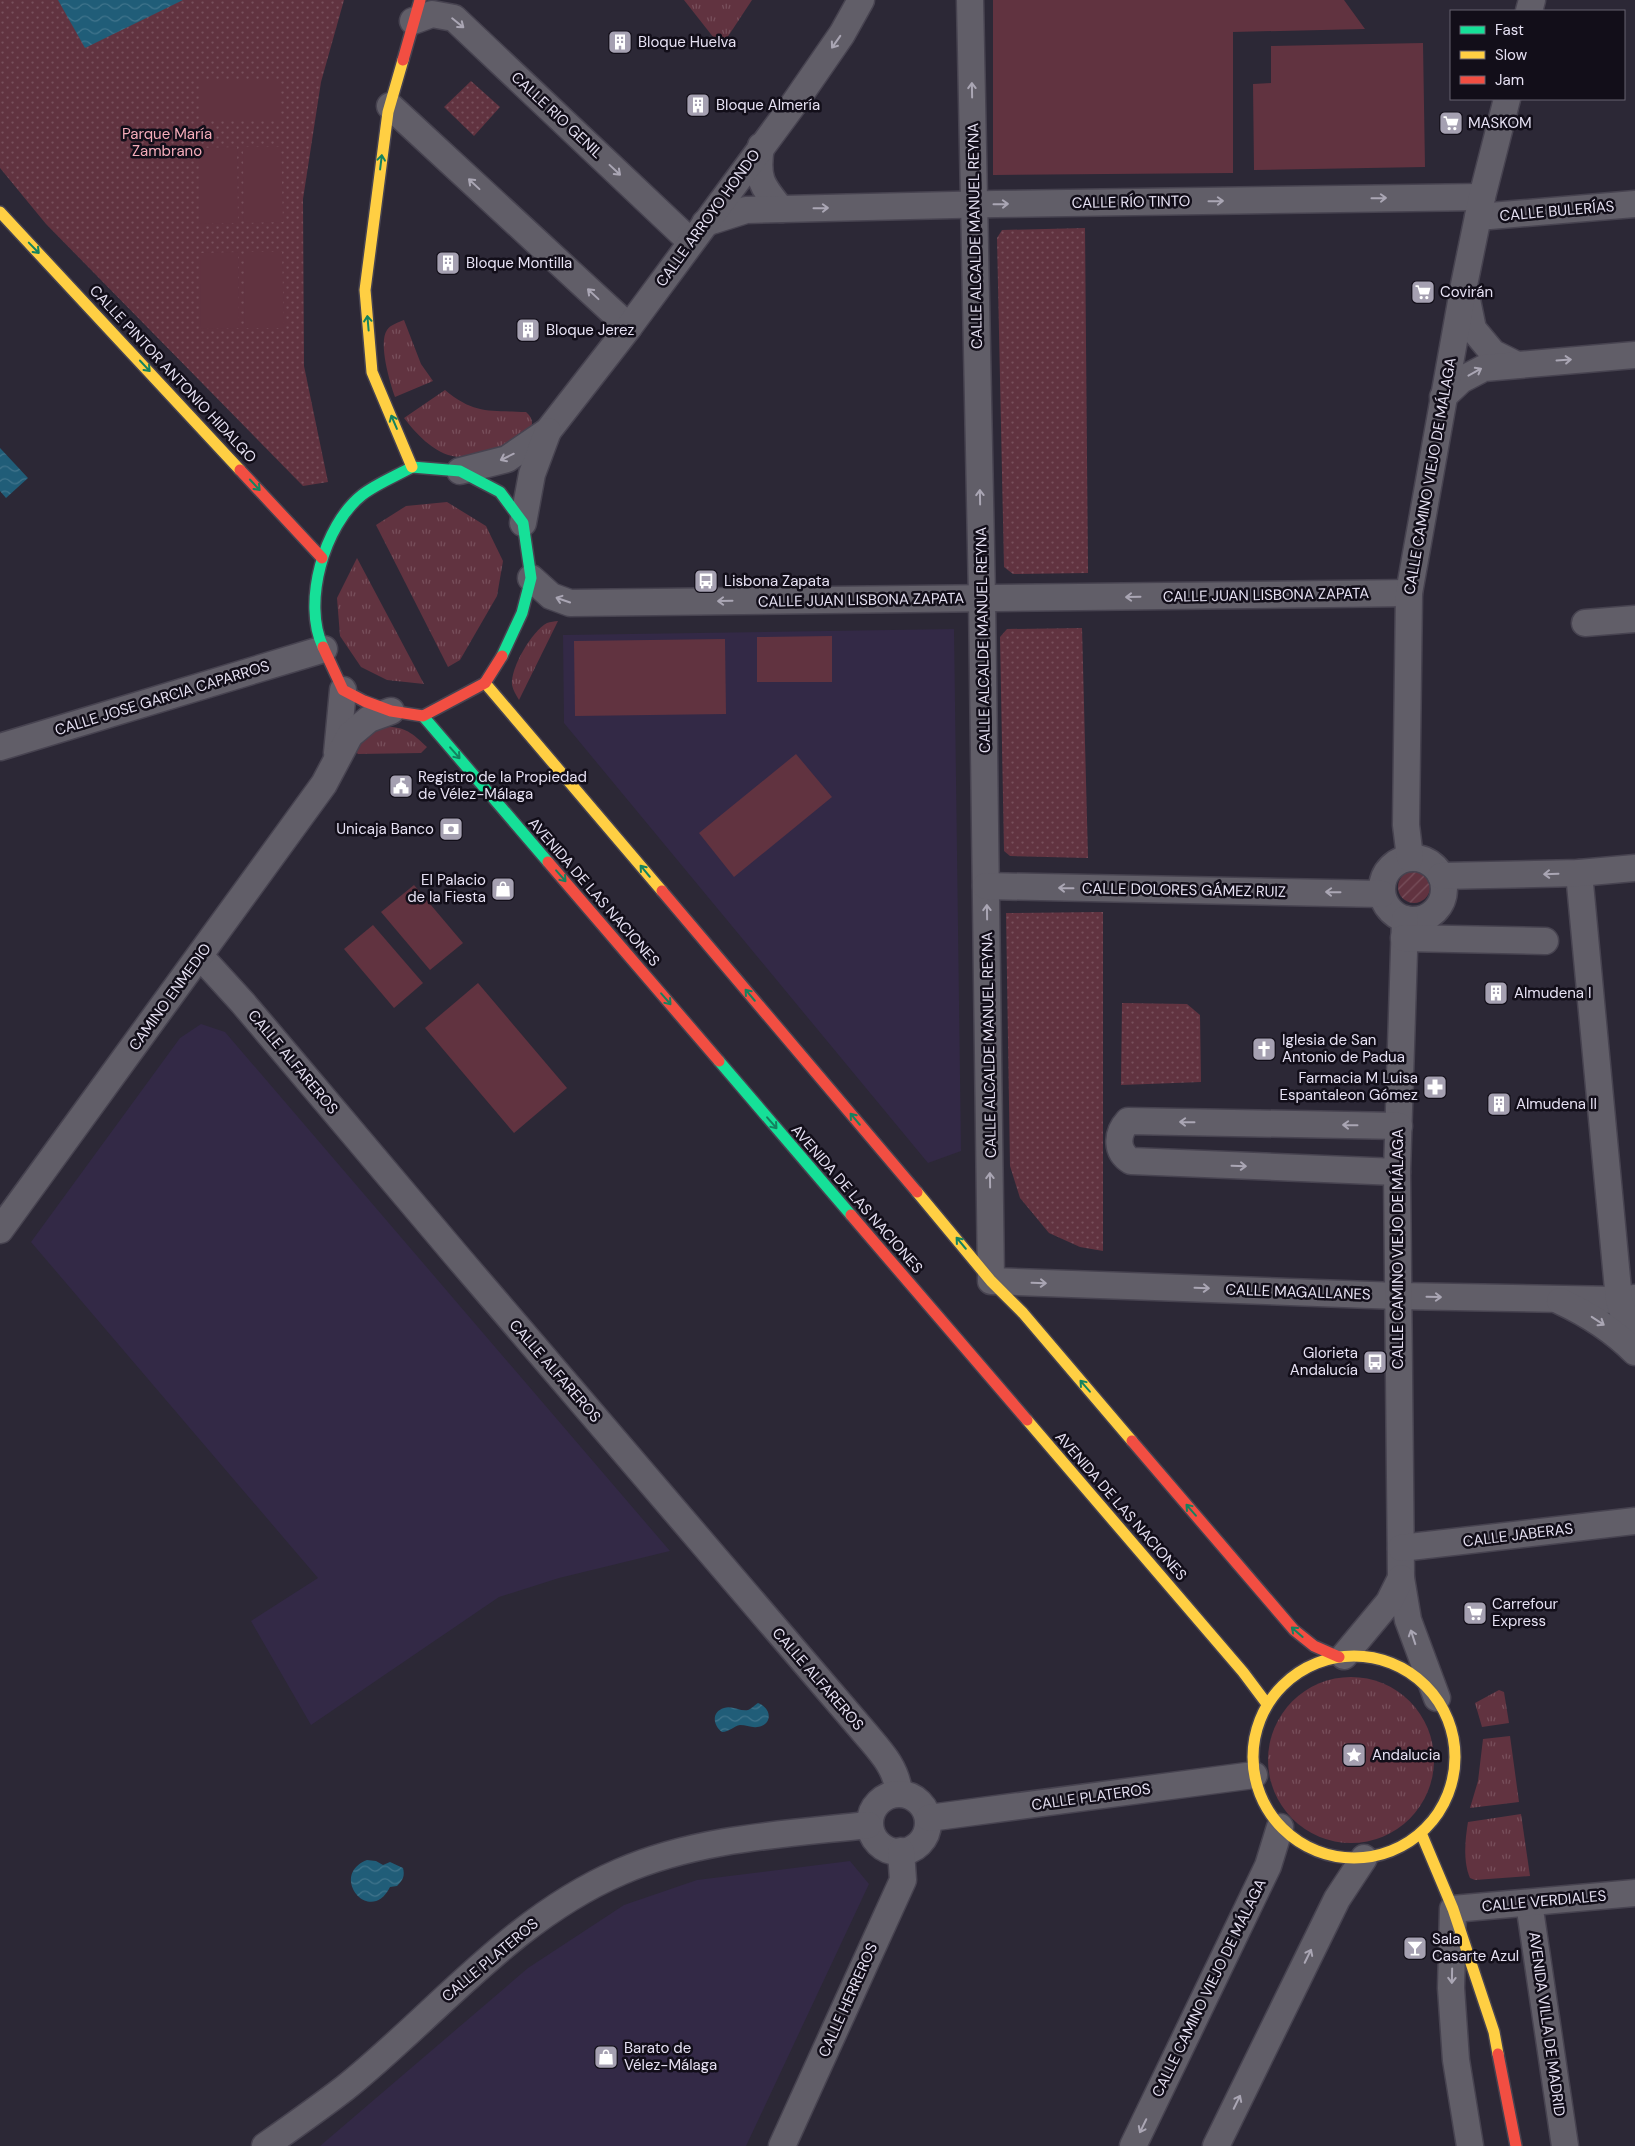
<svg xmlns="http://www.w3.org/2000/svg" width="1635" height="2146" font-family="'DM Sans',sans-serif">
  <defs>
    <pattern id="grass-tufts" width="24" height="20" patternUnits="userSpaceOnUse" patternTransform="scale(1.25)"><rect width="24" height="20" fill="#613340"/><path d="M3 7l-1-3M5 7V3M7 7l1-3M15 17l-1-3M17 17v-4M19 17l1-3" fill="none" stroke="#78505c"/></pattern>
    <pattern id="park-dots" width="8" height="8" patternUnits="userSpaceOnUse" patternTransform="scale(1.25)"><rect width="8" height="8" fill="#613340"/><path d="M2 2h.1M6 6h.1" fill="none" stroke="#78505c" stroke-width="1.8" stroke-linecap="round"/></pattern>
    <pattern id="garden-furrows" width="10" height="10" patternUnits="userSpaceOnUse" patternTransform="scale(1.25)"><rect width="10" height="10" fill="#613340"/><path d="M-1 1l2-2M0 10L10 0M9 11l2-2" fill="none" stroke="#78505c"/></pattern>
    <pattern id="water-waves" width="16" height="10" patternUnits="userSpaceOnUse" patternTransform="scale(1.25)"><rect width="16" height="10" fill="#205d78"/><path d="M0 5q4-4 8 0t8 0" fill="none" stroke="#40748c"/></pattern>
  </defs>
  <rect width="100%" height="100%" fill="#2c2836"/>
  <g fill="#332946">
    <polygon points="954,629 961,1151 928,1163 564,723 563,635"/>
    <polygon points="201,1024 225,1032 670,1551 559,1578 499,1597 311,1725 251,1621 318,1578 31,1242 180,1038"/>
    <polygon points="850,1861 869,1884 746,2146 320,2146 528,1968 624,1905 697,1880"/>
  </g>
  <g fill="url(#grass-tufts)">
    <polygon points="684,0 752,0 721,47"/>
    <path d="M404 320 421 364 433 381 395 397C390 383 378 343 387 330 390 325 399 322 404 320Z"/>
    <path d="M445 390C475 415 490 410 526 412 541 425 525 438 512 446 506 449 470 457 463 457 438 458 418 436 404 418Z"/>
    <polygon points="447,502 486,526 503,561 497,596 460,660 448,667 376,525 406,506"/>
    <polygon points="357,558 424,684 387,680 361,667 340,636 337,598"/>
    <path d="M558 621 519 700C516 695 513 690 512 685 510 668 532 631 547 623 550 622 555 621 558 621Z"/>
    <path d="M389 727C407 727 415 736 427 747L421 753 358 754 354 750C366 737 371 730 389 727Z"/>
    <circle cx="1351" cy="1760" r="83"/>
    <polygon points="1499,1690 1504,1692 1509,1723 1482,1727 1475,1703"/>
    <polygon points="1510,1736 1519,1802 1470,1808 1478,1781 1483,1739"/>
    <path d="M1521 1814 1530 1876 1475 1880 1470 1878C1463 1862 1465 1839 1468 1822Z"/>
  </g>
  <g fill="url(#park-dots)">
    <polygon points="0,0 344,0 321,82 303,199 304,366 328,482 303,486 46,224 0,168"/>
    <polygon points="471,81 500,107 474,136 444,107"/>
    <polygon points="1085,228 1088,573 1013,574 1004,567 997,238 1002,230"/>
    <polygon points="1082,628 1088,858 1010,856 1004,851 1000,637 1007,629"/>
    <polygon points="1103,912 1103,1251 1080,1247 1049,1233 1020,1198 1010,1166 1006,913"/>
    <polygon points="1122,1003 1187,1004 1200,1015 1201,1082 1121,1085"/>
  </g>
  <circle fill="url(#garden-furrows)" cx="1414" cy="887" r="16"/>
  <g fill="#613340">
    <polygon points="993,0 1344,0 1365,29 1233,32 1233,173 993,175"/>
    <polygon points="1423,43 1425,167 1254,170 1253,84 1271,83 1271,46"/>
    <rect x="201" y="81" width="79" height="39"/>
    <polygon points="237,147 238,223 200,224 199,148"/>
    <polygon points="243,147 281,147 283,222 244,223"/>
    <polygon points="238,252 239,328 201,329 200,253"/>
    <polygon points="244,252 282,252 284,328 245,328"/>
    <polygon points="832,636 832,682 757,682 757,637"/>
    <polygon points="725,639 726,714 575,716 574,641"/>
    <polygon points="796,754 832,797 734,877 699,833"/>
    <polygon points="414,885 463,943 430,970 381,912"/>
    <polygon points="373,925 423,983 394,1008 344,949"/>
    <polygon points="478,983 567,1088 514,1133 425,1028"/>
  </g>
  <g fill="url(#water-waves)">
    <polygon points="58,0 183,0 85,48"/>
    <polygon points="0,448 28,478 6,498 0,491"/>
    <path d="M758 1703C772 1708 773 1725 757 1727 752 1728 746 1725 740 1725 734 1726 729 1732 722 1732 713 1725 711 1712 724 1708 732 1705 741 1712 748 1710 751 1709 755 1705 758 1703Z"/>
    <path d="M367 1860 376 1861 383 1865 390 1862 403 1868C405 1876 403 1880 397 1886L390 1887C370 1927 328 1875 367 1860Z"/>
  </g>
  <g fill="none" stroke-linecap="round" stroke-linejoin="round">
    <g stroke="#474350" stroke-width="29">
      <g id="street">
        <polyline points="970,0 982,598 991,1281 1398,1296 1619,1300 1635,1298"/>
        <polyline points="1529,11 1532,0"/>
        <polyline points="413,21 432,14 454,18 691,242"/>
        <polyline points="390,106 629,327"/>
        <path d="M761 146C756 178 761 185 781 209"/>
        <polyline points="1478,217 1635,204"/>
        <polyline points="705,223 746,210 995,204 1482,197"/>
        <polyline points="1466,295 1473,329 1493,353 1515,364"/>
        <polyline points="1443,397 1461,380 1484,368 1635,355"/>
        <polyline points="460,471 507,459 548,431 629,327 793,105 842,34 861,0"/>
        <polyline points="523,523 532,474 548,431"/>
        <polyline points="531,578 551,596 570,603 1409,593"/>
        <polyline points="1585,623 1635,619"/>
        <polyline points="0,747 324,649"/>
        <polyline points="337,753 343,690"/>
        <circle cx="1413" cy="889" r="31"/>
        <polyline points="1410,858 1406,825 1409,593 1464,285 1482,197 1507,99"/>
        <polyline points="1579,873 1619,1300 1635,1350"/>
        <polyline points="1441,876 1579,873 1635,868"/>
        <polyline points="986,886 1382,894"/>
        <polyline points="1405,919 1397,1172 1401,1578 1408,1620 1437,1698"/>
        <polyline points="1404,938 1545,941"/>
        <path d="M200 956 243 1003 456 1255 865 1733C881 1752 896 1767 899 1792"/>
        <path d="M1397 1172 1131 1161C1116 1152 1116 1134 1128 1121L1399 1126"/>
        <polyline points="0,1230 324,784 350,735 369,719 391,711"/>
        <path d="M1560 1301C1588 1314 1613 1330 1635 1352"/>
        <polyline points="1401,1548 1635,1521"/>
        <polyline points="1344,1656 1389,1602 1401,1578"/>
        <circle cx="899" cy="1823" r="29"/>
        <polyline points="929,1818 1254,1775"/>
        <polyline points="1529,1903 1565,2146"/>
        <path d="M265 2146C292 2127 319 2108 345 2088 436 2015 511 1919 620 1872 698 1838 786 1834 868 1825"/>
        <polyline points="782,2146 903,1880 901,1851"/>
        <polyline points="1133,2146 1268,1866 1280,1827"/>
        <polyline points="1216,2146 1337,1899 1364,1858"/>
        <polyline points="1470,2146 1456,2060 1451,1988 1453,1909 1635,1893"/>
      </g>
    </g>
    <g stroke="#474350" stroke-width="14">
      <g id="fast">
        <polyline points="412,467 460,471 500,492 523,523 531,578 522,613 502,656"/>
        <path d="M323 647C302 603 324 525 362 495 376 484 396 476 412 467"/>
        <polyline points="423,716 548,862"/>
        <polyline points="719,1061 851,1215"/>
      </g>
    </g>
    <g stroke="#474350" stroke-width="14">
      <g id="slow">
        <polyline points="403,60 388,112 365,290 372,372 412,467"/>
        <polyline points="0,212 240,470"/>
        <polyline points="485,683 662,891"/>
        <polyline points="917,1192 991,1281 1023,1313 1132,1441"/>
        <polyline points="1027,1420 1243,1672 1267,1704"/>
        <circle cx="1354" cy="1757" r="101"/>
        <polyline points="1421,1833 1453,1909 1494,2032 1498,2054"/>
      </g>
    </g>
    <g stroke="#474350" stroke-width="14">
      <g id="jam">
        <polyline points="403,60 420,0"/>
        <polyline points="240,470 322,558"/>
        <polyline points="323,647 343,690 364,701 391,711 423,716 485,683 502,656"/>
        <polyline points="548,862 719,1061"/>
        <polyline points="662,891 917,1192"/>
        <polyline points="851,1215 1027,1420"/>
        <polyline points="1132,1441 1294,1630 1314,1646 1339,1657"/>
        <polyline points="1498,2054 1516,2146"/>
      </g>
    </g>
    <use href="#street" stroke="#615e68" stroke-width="26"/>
    <use href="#fast" stroke="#16e098" stroke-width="11"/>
    <use href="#slow" stroke="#ffcf43" stroke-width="11"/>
    <use href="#jam" stroke="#f24e42" stroke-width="11"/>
  </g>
  <defs><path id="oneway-shaft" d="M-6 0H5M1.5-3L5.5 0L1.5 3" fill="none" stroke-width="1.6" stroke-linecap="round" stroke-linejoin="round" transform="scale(1.25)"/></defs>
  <g stroke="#aaa6b4">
    <use href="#oneway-shaft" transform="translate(458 23) rotate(39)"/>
    <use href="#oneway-shaft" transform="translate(836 42) rotate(125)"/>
    <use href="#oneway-shaft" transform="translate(972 90) rotate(-91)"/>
    <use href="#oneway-shaft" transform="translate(615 170) rotate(43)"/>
    <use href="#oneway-shaft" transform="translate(474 184) rotate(-137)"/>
    <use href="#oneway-shaft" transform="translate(1379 198) rotate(-1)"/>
    <use href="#oneway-shaft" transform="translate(1216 201) rotate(-1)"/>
    <use href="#oneway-shaft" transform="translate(1001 204) rotate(-1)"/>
    <use href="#oneway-shaft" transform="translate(821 208) rotate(-1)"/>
    <use href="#oneway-shaft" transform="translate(593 294) rotate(-137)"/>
    <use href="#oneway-shaft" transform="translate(1564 360) rotate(-4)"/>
    <use href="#oneway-shaft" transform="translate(1475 372) rotate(-29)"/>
    <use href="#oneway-shaft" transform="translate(507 457) rotate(154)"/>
    <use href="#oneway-shaft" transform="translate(980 497) rotate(-91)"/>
    <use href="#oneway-shaft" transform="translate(1133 597) rotate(179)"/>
    <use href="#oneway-shaft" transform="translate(563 600) rotate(-161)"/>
    <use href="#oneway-shaft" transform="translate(725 601) rotate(179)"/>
    <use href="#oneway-shaft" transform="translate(1551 874) rotate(178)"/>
    <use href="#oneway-shaft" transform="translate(1066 888) rotate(-179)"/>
    <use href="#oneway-shaft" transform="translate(1333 892) rotate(-179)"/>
    <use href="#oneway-shaft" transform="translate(987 912) rotate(-91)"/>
    <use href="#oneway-shaft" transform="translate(1187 1122) rotate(-179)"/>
    <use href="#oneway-shaft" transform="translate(1350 1125) rotate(-179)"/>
    <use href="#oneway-shaft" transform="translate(1239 1166) rotate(2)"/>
    <use href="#oneway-shaft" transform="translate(990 1180) rotate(-91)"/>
    <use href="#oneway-shaft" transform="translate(1039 1283) rotate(2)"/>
    <use href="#oneway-shaft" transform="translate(1202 1288) rotate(2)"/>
    <use href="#oneway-shaft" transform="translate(1434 1297) rotate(1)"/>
    <use href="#oneway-shaft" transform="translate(1598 1321) rotate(33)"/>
    <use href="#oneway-shaft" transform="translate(1413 1637) rotate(-108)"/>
    <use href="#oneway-shaft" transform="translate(1308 1956) rotate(-64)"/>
    <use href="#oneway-shaft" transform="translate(1452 1976) rotate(91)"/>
    <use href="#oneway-shaft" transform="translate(1237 2102) rotate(-64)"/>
    <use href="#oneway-shaft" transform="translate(1143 2126) rotate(116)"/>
  </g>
  <g stroke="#14825f">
    <use href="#oneway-shaft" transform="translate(381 162) rotate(-83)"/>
    <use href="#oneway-shaft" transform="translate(34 248) rotate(46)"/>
    <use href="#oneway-shaft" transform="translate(368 323) rotate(-95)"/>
    <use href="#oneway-shaft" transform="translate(145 366) rotate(47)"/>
    <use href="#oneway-shaft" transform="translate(394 422) rotate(-113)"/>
    <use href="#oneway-shaft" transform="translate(255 485) rotate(47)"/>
    <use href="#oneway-shaft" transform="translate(455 753) rotate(49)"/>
    <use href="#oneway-shaft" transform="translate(645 871) rotate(-130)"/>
    <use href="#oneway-shaft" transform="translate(561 876) rotate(49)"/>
    <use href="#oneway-shaft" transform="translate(750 995) rotate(-130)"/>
    <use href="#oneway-shaft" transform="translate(666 999) rotate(49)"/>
    <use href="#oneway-shaft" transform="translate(855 1119) rotate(-130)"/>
    <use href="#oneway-shaft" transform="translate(772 1123) rotate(49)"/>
    <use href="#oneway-shaft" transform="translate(961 1243) rotate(-130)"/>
    <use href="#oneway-shaft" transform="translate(1085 1386) rotate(-131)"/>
    <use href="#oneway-shaft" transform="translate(1191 1510) rotate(-131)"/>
    <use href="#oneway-shaft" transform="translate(1297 1632) rotate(-139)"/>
  </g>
  <defs>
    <g id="building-square" transform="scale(1.25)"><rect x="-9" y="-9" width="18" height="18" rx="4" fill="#a5a0b1" stroke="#120e19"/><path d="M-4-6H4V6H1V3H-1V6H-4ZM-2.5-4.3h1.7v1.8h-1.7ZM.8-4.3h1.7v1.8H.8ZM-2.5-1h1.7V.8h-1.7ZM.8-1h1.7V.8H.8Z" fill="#fff"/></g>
    <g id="supermarket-square" transform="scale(1.25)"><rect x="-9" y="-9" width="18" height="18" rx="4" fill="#a5a0b1" stroke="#120e19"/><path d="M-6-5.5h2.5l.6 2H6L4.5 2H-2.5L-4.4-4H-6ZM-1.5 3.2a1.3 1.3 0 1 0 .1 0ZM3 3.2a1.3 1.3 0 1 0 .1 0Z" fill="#fff"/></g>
    <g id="bus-square" transform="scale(1.25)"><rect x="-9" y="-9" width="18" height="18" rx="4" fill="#a5a0b1" stroke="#120e19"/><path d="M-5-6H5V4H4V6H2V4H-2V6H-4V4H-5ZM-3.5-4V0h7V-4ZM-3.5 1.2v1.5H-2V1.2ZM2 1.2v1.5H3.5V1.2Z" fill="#fff"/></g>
    <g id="civic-square" transform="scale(1.25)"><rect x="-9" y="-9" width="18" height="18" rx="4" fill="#a5a0b1" stroke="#120e19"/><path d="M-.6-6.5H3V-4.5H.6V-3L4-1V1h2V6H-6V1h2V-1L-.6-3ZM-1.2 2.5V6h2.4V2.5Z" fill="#fff"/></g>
    <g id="bank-square" transform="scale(1.25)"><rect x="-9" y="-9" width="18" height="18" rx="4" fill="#a5a0b1" stroke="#120e19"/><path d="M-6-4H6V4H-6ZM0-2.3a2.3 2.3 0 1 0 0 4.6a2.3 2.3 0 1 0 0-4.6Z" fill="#fff"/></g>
    <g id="shop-square" transform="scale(1.25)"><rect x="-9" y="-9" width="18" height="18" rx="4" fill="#a5a0b1" stroke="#120e19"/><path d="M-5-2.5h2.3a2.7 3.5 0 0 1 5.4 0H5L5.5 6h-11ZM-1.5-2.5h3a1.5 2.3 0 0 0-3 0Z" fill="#fff"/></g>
    <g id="church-square" transform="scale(1.25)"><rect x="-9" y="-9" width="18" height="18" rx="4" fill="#a5a0b1" stroke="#120e19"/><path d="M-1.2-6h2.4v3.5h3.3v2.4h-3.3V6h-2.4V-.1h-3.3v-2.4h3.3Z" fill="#fff"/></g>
    <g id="pharmacy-square" transform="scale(1.25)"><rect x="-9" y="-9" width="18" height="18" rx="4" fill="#a5a0b1" stroke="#120e19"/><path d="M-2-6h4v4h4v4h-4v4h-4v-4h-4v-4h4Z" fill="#fff"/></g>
    <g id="sight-square" transform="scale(1.25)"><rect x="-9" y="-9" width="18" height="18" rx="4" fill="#a5a0b1" stroke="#120e19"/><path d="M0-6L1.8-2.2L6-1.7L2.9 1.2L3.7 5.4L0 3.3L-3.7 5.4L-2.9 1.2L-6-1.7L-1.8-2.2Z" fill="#fff"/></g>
    <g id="bar-square" transform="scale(1.25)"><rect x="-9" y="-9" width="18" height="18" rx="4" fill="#a5a0b1" stroke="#120e19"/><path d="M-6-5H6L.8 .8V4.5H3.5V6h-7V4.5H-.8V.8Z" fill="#fff"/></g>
  </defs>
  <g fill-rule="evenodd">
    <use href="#building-square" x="620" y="42"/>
    <use href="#building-square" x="698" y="105"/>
    <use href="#supermarket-square" x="1451" y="123"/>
    <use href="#building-square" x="448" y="263"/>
    <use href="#supermarket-square" x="1423" y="292"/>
    <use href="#building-square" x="528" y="330"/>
    <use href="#bus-square" x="706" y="581"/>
    <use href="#civic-square" x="401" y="786"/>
    <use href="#bank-square" x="451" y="829"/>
    <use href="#shop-square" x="503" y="889"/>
    <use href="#building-square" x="1496" y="993"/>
    <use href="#church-square" x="1264" y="1049"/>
    <use href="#pharmacy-square" x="1435" y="1087"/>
    <use href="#building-square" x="1499" y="1104"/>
    <use href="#bus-square" x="1375" y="1362"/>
    <use href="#supermarket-square" x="1475" y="1613"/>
    <use href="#sight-square" x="1354" y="1755"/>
    <use href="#bar-square" x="1415" y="1948"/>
    <use href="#shop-square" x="606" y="2057"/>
  </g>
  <g text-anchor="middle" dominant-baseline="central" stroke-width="5" stroke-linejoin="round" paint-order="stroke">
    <g font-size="15" fill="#e6e1f3" stroke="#120e19" text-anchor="start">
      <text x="638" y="42">Bloque Huelva</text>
      <text x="716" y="105">Bloque Almería</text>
      <text x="1468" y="123">MASKOM</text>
      <text x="466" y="263">Bloque Montilla</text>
      <text x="1440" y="292">Covirán</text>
      <text x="546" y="330">Bloque Jerez</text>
      <text x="724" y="581">Lisbona Zapata</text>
      <text x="418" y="777">Registro de la Propiedad<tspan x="418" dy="17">de Vélez-Málaga</tspan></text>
      <text x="434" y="829" text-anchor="end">Unicaja Banco</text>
      <text x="486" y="880" text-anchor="end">El Palacio<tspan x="486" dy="17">de la Fiesta</tspan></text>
      <text x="1514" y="993">Almudena I</text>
      <text x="1282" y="1040">Iglesia de San<tspan x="1282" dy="17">Antonio de Padua</tspan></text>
      <text x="1418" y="1078" text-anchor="end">Farmacia M Luisa<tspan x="1418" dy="17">Espantaleon Gómez</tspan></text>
      <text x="1516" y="1104">Almudena II</text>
      <text x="1358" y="1353" text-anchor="end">Glorieta<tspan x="1358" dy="17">Andalucía</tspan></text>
      <text x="1492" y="1604">Carrefour<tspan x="1492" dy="17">Express</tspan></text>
      <text x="1372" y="1755">Andalucia</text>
      <text x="1432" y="1939">Sala<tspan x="1432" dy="17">Casarte Azul</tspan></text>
      <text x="624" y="2048">Barato de<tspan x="624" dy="17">Vélez-Málaga</tspan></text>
    </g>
    <g font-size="15" fill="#e6e1f3" stroke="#120e19">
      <text transform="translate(557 115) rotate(43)">CALLE RIO GENIL</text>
      <text transform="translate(1131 202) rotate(-1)">CALLE RÍO TINTO</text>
      <text transform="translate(1557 211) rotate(-5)">CALLE BULERÍAS</text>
      <text transform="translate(708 218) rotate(-54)">CALLE ARROYO HONDO</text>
      <text transform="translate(975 236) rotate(-91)">CALLE ALCALDE MANUEL REYNA</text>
      <text transform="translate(173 374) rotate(47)">CALLE PINTOR ANTONIO HIDALGO</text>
      <text transform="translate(1430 476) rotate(-80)">CALLE CAMINO VIEJO DE MÁLAGA</text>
      <text transform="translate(1266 595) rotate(-1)">CALLE JUAN LISBONA ZAPATA</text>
      <text transform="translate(861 600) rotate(-1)">CALLE JUAN LISBONA ZAPATA</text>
      <text transform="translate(983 640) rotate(-91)">CALLE ALCALDE MANUEL REYNA</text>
      <text transform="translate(162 698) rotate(-17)">CALLE JOSE GARCIA CAPARROS</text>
      <text transform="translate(1184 890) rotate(1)">CALLE DOLORES GÁMEZ RUIZ</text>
      <text transform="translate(594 892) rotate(49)">AVENIDA DE LAS NACIONES</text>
      <text transform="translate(170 997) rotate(-54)">CAMINO ENMEDIO</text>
      <text transform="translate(989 1045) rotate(-91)">CALLE ALCALDE MANUEL REYNA</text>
      <text transform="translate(293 1062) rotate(50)">CALLE ALFAREROS</text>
      <text transform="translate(857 1199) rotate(49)">AVENIDA DE LAS NACIONES</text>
      <text transform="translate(1398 1249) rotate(-90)">CALLE CAMINO VIEJO DE MÁLAGA</text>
      <text transform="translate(1298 1292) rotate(2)">CALLE MAGALLANES</text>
      <text transform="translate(555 1371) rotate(49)">CALLE ALFAREROS</text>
      <text transform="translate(1121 1506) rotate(49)">AVENIDA DE LAS NACIONES</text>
      <text transform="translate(1518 1535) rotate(-7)">CALLE JABERAS</text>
      <text transform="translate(818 1679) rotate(49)">CALLE ALFAREROS</text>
      <text transform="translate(1091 1797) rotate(-8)">CALLE PLATEROS</text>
      <text transform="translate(1544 1901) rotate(-5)">CALLE VERDIALES</text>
      <text transform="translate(490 1960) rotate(-40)">CALLE PLATEROS</text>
      <text transform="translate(1209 1988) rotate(-64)">CALLE CAMINO VIEJO DE MÁLAGA</text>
      <text transform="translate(848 2000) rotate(-66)">CALLE HERREROS</text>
      <text transform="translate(1547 2024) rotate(82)">AVENIDA VILLA DE MADRID</text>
    </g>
    <g font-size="15" fill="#f5acba" stroke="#120e19">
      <text x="167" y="134">Parque María<tspan x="167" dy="17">Zambrano</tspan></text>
    </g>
  </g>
  <rect x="1450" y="10" width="175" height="90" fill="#120e19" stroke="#676270"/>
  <rect x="1460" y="26" width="25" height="8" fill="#16e098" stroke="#676270"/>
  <text x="1495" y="35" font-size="15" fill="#e6e1f3">Fast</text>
  <rect x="1460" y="51" width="25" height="8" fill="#ffcf43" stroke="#676270"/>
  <text x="1495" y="60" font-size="15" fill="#e6e1f3">Slow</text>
  <rect x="1460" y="76" width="25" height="8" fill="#f24e42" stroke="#676270"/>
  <text x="1495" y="85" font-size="15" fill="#e6e1f3">Jam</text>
</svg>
